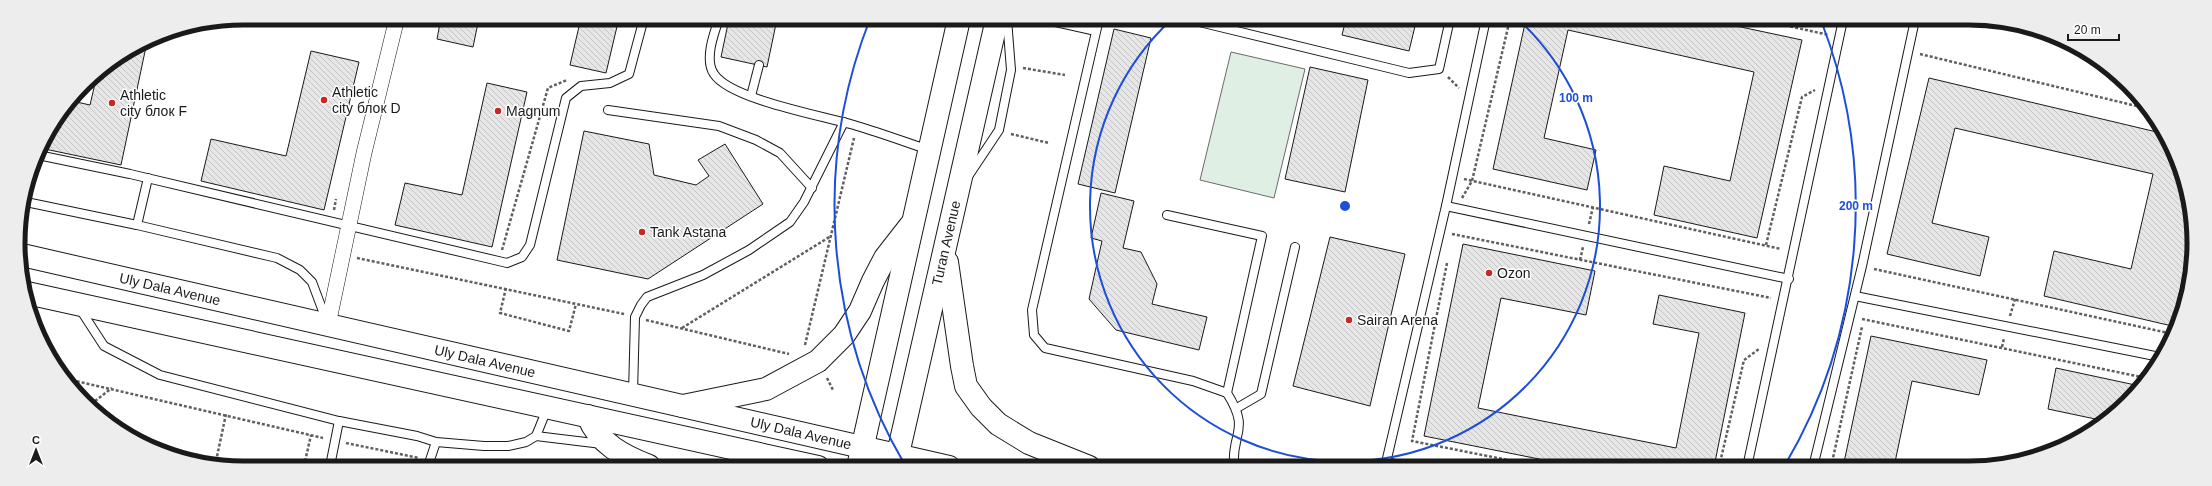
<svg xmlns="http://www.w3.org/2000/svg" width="2212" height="486" font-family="Arial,sans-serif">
  <defs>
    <pattern id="building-back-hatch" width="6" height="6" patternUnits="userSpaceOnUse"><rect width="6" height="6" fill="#e6e6e6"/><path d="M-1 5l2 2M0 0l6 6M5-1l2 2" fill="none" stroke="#c5c5c5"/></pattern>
  </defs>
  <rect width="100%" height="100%" fill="#fff"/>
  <polygon fill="#e0efe3" stroke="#6a6a6a" points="1231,52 1305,69 1274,198 1200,180"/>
  <g fill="url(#building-back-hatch)" stroke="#1a1a1a">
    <polygon points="441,18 479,18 473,47 437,39"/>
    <polygon points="581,18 619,18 606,73 570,65"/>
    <polygon points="729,19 777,19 767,67 721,57"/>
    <polygon points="1346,19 1410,19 1410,21 1416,22 1409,51 1342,35"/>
    <polygon points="1526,19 1708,20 1802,40 1757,238 1654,215 1664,166 1730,181 1754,72 1568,30 1544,138 1596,150 1587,190 1493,169"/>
    <polygon points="1114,29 1151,38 1115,193 1078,184"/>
    <polygon points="147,42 121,165 40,148 72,101 90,105 97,75"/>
    <polygon points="311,51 359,62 324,210 201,181 211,139 286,156"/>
    <polygon points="1310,67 1368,80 1345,192 1285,179"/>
    <polygon points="1929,78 2161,133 2186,185 2190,246 2172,326 2044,296 2054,251 2131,269 2153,174 1955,128 1932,223 1989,237 1980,276 1887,254"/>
    <polygon points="487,83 527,92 492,247 395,225 405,183 462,195"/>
    <polygon points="584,131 649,144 654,175 696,185 709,176 698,160 725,144 763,204 648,279 557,260"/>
    <polygon points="1101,193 1134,201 1123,248 1141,252 1157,284 1152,304 1207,317 1199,350 1116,330 1089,299 1102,241 1091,238"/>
    <polygon points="1330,237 1405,254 1370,406 1293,386"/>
    <polygon points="1463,244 1595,271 1586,315 1501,298 1478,408 1676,448 1699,333 1653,324 1659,295 1745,313 1714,467 1579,467 1424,436"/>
    <polygon points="1871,336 1987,360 1979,395 1912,381 1894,467 1843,467"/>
    <polygon points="2056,368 2140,386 2128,402 2099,423 2100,420 2048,409"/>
  </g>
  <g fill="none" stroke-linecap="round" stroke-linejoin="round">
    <g stroke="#1a1a1a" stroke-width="10">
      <g id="lane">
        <path d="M719 19C714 33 704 60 714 74 731 100 825 116 857 126 881 133 905 142 929 150"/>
        <polyline points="1042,19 1096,31"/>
        <polyline points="1099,19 1032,310 1034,335 1045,348 1193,381 1227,393"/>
        <polyline points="1187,19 1409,73 1439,69 1450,19"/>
        <polyline points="1990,20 2014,25"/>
        <polyline points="751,96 759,65"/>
        <polyline points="608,110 719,126 756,140 780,153 812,188"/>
        <polyline points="38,155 130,174 507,263 522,257 530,245 566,98 581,86 610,83 629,74 644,18"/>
        <polyline points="969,175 999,130 1011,70 1007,19"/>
        <polyline points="26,202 137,225 277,258 300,270 312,282 327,322"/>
        <polyline points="1446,206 1789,279"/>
        <path d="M1167 215 1262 236 1227 393C1251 431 1231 432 1234 467"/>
        <polyline points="137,225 148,178"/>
        <polyline points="1855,296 2160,357"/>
        <polyline points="80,309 104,346 160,375 339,421 417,436 436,442 484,446 508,446 526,442 536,436 547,409"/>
        <polyline points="633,393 635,317 641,305 647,297 703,275 749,250 790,222 804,202 844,122"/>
        <polyline points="1237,408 1261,394 1295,247"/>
        <polyline points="536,436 602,444"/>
        <polyline points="1386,462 1408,467"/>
        <polyline points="330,466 339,421"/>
        <polyline points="428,466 436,442"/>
        <polyline points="1385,467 1446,206 1486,19"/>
        <polyline points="1747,467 1843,20"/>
        <polyline points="1813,467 1862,266 1915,20"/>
      </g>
    </g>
    <g stroke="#1a1a1a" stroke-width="16">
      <polyline id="street" points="328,325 364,153 397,18"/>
    </g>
    <g stroke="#1a1a1a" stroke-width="24">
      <g id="secondary">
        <polyline points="22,255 949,467"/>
        <polyline points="27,293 818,467"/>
      </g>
    </g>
    <g stroke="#1a1a1a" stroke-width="24">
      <g id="primary">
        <polyline points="947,262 962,366 966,386 981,407 998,424 1029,443 1089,467"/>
        <polyline points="683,406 766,389 818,361 844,335 860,311 873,281 885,258 910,226"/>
        <path d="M588 416C599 444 623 456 649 466"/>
        <polyline points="858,467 959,19"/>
        <polyline points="895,467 997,19"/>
      </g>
    </g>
    <g stroke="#5f5f5f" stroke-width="2.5" stroke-dasharray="3 2" stroke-linecap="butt">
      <polyline points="1761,20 1829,35"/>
      <polyline points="1920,54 2149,109"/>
      <polyline points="1023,68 1065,75"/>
      <polyline points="1448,77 1459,88"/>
      <polyline points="1011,134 1049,143"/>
      <polyline points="1464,179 1781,249"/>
      <polyline points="1462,198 1472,181 1510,19"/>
      <polyline points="334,210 336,199"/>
      <polyline points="1589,224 1593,207"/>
      <polyline points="1452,234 1771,298"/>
      <polyline points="1766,245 1802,97 1815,90"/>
      <polyline points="502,250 548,88 567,80"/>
      <polyline points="357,258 624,314"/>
      <polyline points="1580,260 1583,247"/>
      <polyline points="1447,263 1412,441 1543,467"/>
      <polyline points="1874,269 2173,334"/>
      <polyline points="506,288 500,313 569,331 576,304"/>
      <polyline points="2010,316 2015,299"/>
      <polyline points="1862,319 2146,378"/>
      <polyline points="646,320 789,354"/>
      <polyline points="682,328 831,236"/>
      <polyline points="805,345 854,138"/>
      <polyline points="2002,347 2004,338"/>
      <polyline points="827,378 833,390"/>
      <polyline points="67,379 323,438"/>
      <polyline points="91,404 112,388"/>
      <polyline points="346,443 419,458"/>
      <polyline points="442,463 459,466"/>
      <polyline points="215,466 226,414"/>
      <polyline points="304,466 311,435"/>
      <polyline points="1719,467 1744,360 1759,349"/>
      <polyline points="1831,467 1862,327"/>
    </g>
    <use href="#lane" stroke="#fff" stroke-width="8"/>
    <use href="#street" stroke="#fff" stroke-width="15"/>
    <use href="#secondary" stroke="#fff" stroke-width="22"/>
    <use href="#primary" stroke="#fff" stroke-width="22"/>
  </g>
  <g fill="none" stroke="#1d4ed8" stroke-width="2">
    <path d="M1519 20A255 255 0 1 1 1171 20"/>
    <path d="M905 465A511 511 0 0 1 870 19M1822 23A511 511 0 0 1 1785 465"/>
  </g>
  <g fill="#c62828" stroke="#fff" stroke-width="1.5">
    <circle cx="324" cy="100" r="4"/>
    <circle cx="112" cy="103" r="4"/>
    <circle cx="498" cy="111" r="4"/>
    <circle cx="642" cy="232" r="4"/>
    <circle cx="1489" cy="273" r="4"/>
    <circle cx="1349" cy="320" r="4"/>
  </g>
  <g text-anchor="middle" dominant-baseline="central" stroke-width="3" stroke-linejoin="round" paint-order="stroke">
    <g font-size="14" fill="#1a1a1a" stroke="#fff" text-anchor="start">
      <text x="332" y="92">Athletic<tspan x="332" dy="16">city блок D</tspan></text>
      <text x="120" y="95">Athletic<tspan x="120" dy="16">city блок F</tspan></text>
      <text x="506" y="111">Magnum</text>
      <text x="650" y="232">Tank Astana</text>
      <text x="1497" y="273">Ozon</text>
      <text x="1357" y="320">Sairan Arena</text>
    </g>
    <g font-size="14" fill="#1a1a1a" stroke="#fff">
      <text transform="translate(946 243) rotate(-77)">Turan Avenue</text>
      <text transform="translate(170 289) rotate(13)">Uly Dala Avenue</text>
      <text transform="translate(485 361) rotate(13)">Uly Dala Avenue</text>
      <text transform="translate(801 433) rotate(13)">Uly Dala Avenue</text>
    </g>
  </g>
  <path d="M0 0H2212V486H0ZM243 25H1969A218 218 0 0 1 2187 243V243A218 218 0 0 1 1969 461H243A218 218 0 0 1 25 243V243A218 218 0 0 1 243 25Z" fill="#ededed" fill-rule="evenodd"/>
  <path fill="none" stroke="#1a1a1a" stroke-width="5" d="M243 25H1969A218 218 0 0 1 2187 243V243A218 218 0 0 1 1969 461H243A218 218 0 0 1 25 243V243A218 218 0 0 1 243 25Z"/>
  <circle cx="1345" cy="206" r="6" fill="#1d4ed8" stroke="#fff" stroke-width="2"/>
  <g font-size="12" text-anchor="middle" font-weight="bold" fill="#1d4ed8" stroke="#fff" stroke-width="3" stroke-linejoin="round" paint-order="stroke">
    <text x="1576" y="102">100 m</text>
    <text x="1856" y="210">200 m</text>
  </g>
  <g transform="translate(36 450)" stroke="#ffffff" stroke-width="3" paint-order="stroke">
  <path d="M0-3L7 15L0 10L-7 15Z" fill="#1a1a1a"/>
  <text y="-6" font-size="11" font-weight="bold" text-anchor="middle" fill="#1a1a1a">С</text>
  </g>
  <path d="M2068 34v6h51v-6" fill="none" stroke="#1a1a1a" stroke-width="2"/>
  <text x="2074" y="34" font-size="12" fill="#1a1a1a" stroke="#ffffff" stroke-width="3" paint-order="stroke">20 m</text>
</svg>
